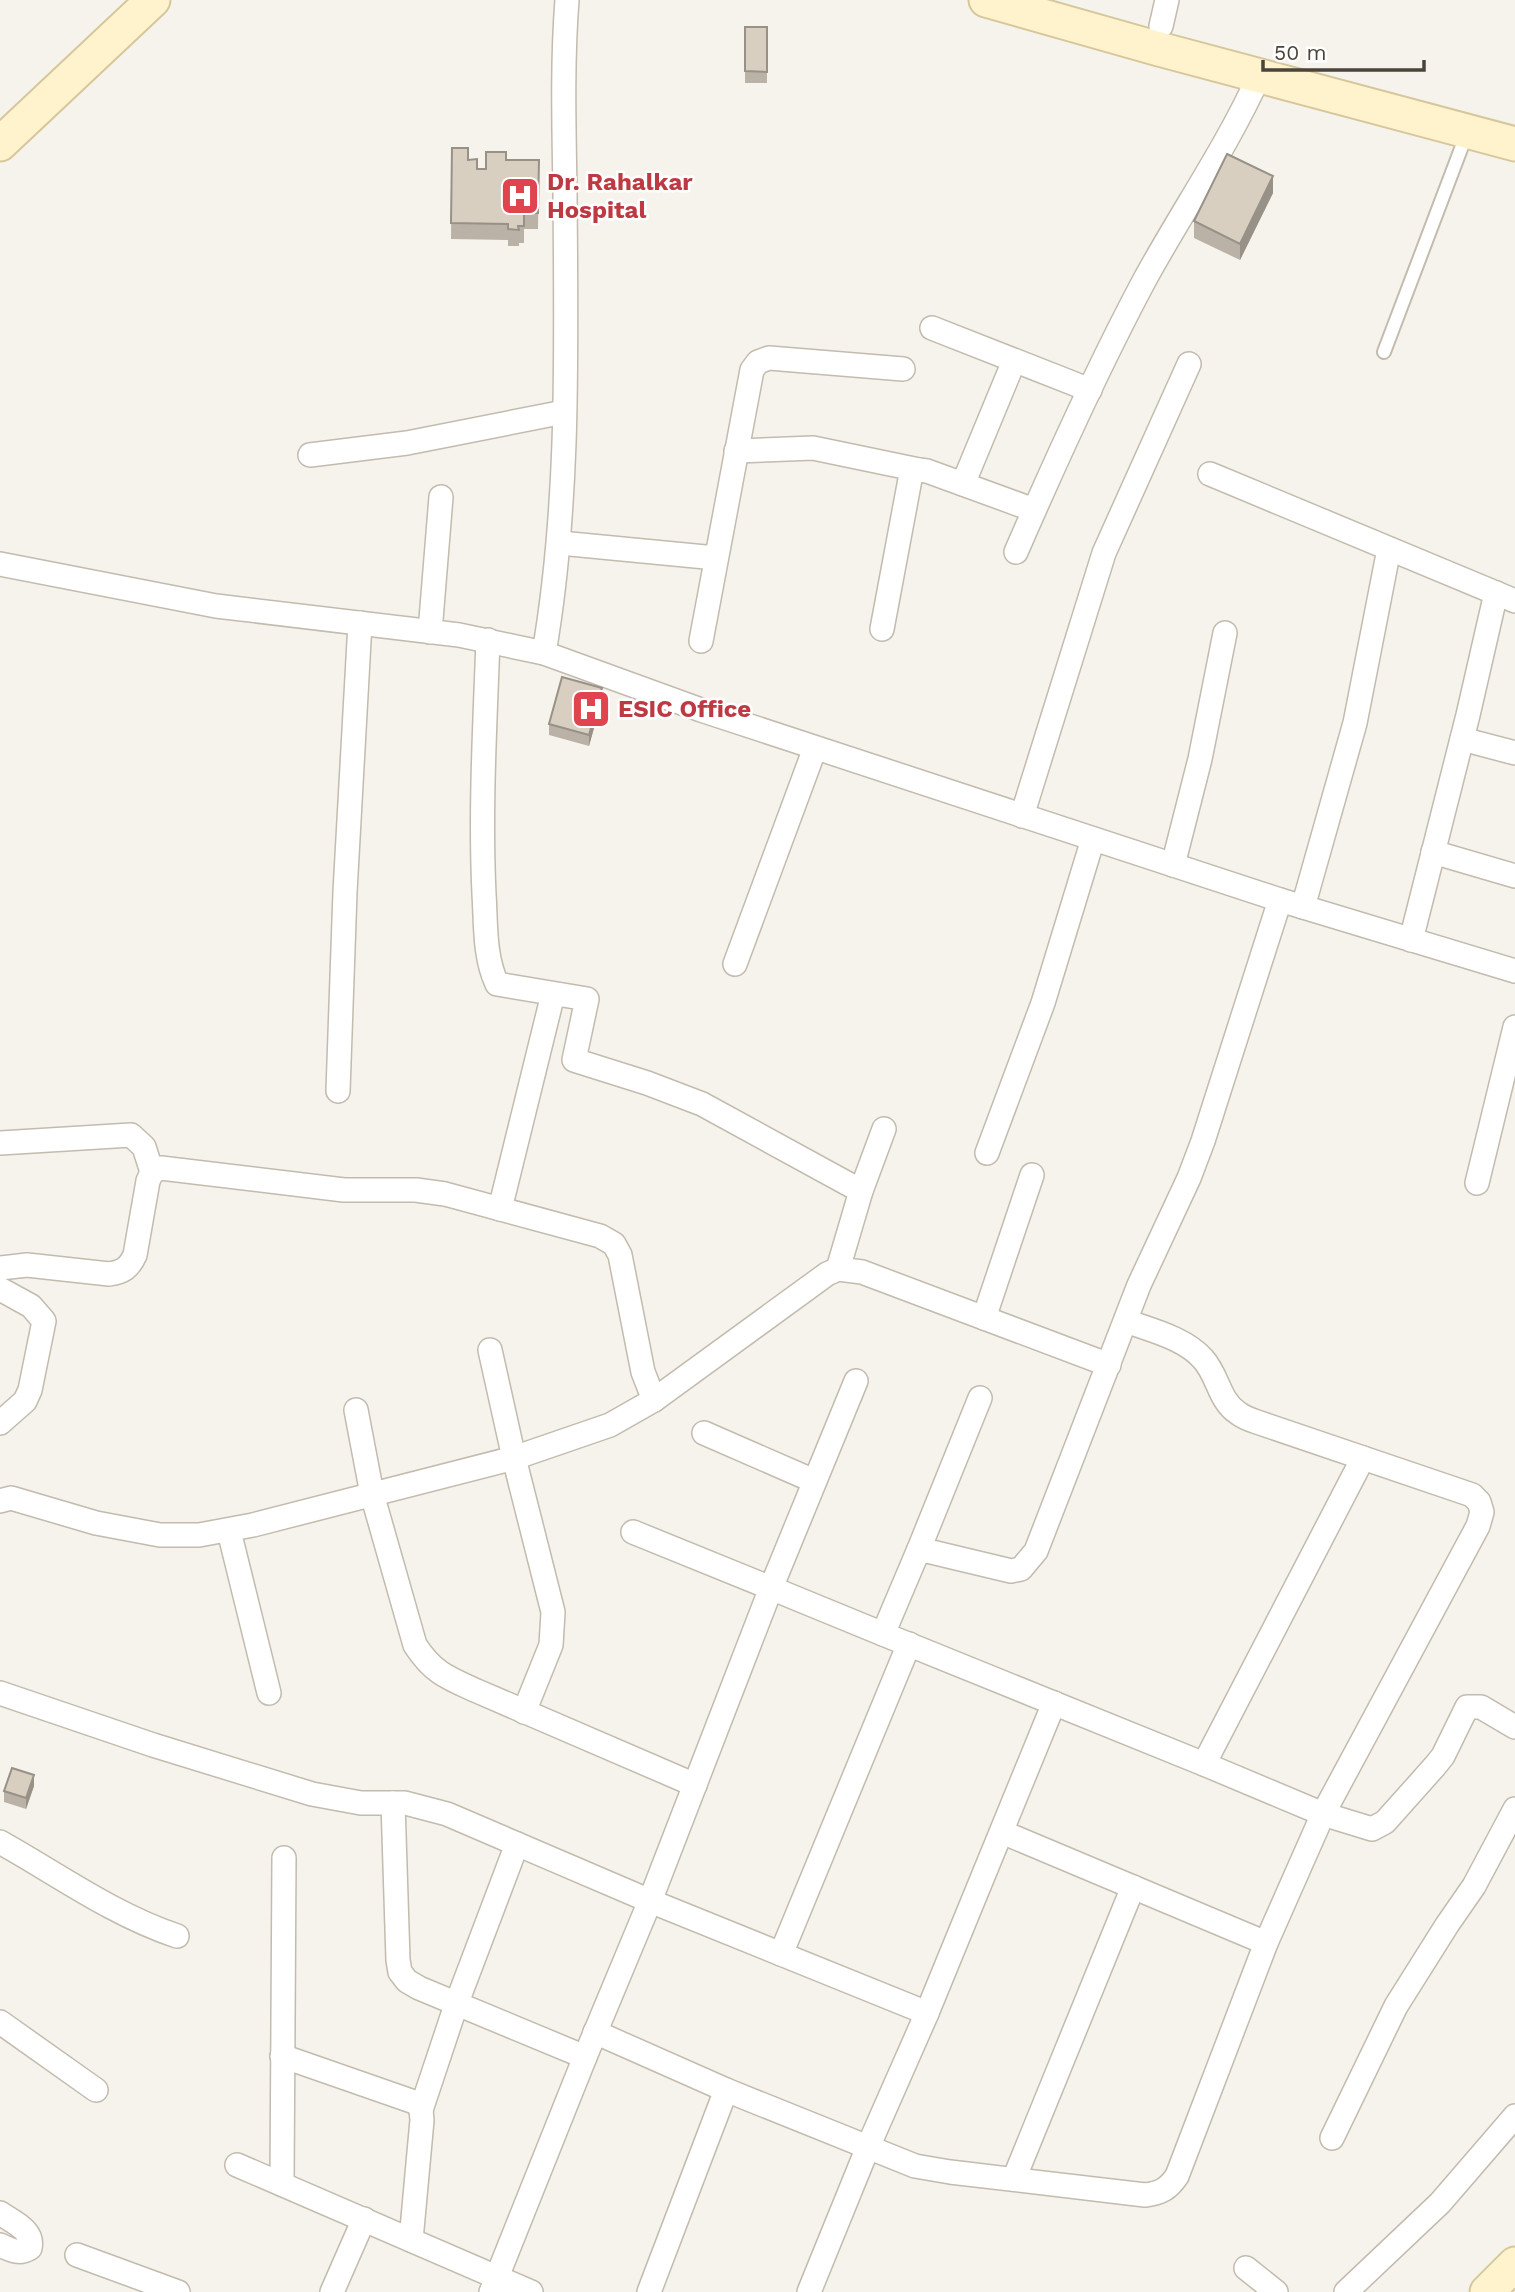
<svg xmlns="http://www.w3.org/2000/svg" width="1515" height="2292" font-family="'Work Sans',sans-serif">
  <rect width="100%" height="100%" fill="#f6f3ec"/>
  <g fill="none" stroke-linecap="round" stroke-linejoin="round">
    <g stroke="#c2bbae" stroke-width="16">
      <polyline id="lane" points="1384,352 1467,133"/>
    </g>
    <g stroke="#c2bbae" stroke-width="26">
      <g id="street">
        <polyline points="1161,26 1167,0"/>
        <polyline points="932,328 1090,390"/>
        <polyline points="736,451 813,448 919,470"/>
        <polyline points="310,455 407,443 564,412"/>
        <polyline points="1210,474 1515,601"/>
        <polyline points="963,484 1014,361"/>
        <polyline points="560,543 716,558"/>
        <path d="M1016 552C1056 460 1097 369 1144 281 1182 211 1226 149 1259 76"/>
        <polyline points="0,564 216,606 459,635 544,653 701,710 1280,900"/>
        <polyline points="882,629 911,474 919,470 927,471 1034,510"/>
        <polyline points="430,632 441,497"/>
        <path d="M488 640C485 724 480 809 484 894 486 925 484 956 497 984L587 999 574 1060 647 1083 702 1104 861 1191"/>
        <polyline points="701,641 752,370 758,362 769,358 903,369"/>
        <path d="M544 653C570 502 566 345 565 192 564 128 562 63 567 0"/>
        <polyline points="1462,739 1515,753"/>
        <polyline points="1022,816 1104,553 1189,364"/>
        <polyline points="1433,852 1515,876"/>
        <polyline points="1173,865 1200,759 1225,633"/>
        <polyline points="1303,907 1355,723 1389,549"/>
        <polyline points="1411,940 1468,715 1496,593"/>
        <polyline points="735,964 815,748"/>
        <polyline points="338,1091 345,892 360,623"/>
        <polyline points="0,1143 131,1135 144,1147 152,1172"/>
        <polyline points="987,1153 1043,1003 1093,839"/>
        <polyline points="1477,1183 1515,1027"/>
        <polyline points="500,1209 553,994"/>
        <path d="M0 1268 27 1265 109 1274C123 1272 129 1268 135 1255L148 1181 152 1172 161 1168 344 1190H416L445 1194 600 1236 614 1244 620 1255 643 1372 654 1400"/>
        <polyline points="838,1269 861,1191 884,1129"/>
        <polyline points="0,1289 31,1306 44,1321 30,1390 25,1401 0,1423"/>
        <polyline points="984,1318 1032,1175"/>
        <polyline points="490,1350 514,1458 553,1612 551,1645 524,1712"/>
        <polyline points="856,1381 771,1588 883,1634 919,1549 1011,1571 1021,1569 1036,1551 1139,1285 1189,1178 1203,1141 1280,900 1515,971"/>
        <path d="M356 1410 372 1494 415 1645C433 1673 448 1678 477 1691L695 1785"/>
        <polyline points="704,1433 814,1481"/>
        <polyline points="0,1501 11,1498 96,1523 160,1535 199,1535 253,1525 514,1458 610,1425 654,1400 827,1274 838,1269 862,1272 1109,1365"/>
        <polyline points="229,1531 269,1693"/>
        <polyline points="919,1549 980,1398"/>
        <polyline points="883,1634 1204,1764 1323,1814 1372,1829 1385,1822 1435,1766 1443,1756 1467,1707 1481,1707 1515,1727"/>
        <polyline points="0,1693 153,1745 312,1794 361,1803 405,1803 447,1814 650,1901 927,2013"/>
        <polyline points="1204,1764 1363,1458"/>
        <polyline points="393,1803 398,1960 400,1972 407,1981 419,1988 585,2057"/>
        <polyline points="1002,1832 1266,1943"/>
        <path d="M0 1842C59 1875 112 1914 177 1936"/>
        <polyline points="781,1954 909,1644"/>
        <polyline points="0,2022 96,2090"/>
        <path d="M595 2032 726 2090 915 2166 950 2172 1145 2195C1161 2193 1168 2189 1177 2176L1266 1943 1323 1814 1478 1526 1482 1512 1479 1502 1472 1495 1257 1422C1251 1420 1243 1417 1238 1413 1219 1401 1218 1375 1203 1359 1185 1338 1150 1330 1126 1321"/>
        <polyline points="282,2056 417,2103 421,2110 422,2120 411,2240"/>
        <polyline points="421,2110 456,2005 517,1844"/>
        <polyline points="1332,2138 1396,2006 1447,1925 1474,1886 1515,1809"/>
        <polyline points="237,2165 531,2292"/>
        <polyline points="1014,2179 1133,1887"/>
        <polyline points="282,2184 284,1858"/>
        <path d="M0 2213C13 2222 34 2230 30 2248 19 2255 11 2250 0 2245"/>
        <polyline points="77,2255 178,2292"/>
        <polyline points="1246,2268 1276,2292"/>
        <polyline points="332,2292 364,2219"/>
        <polyline points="491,2292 585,2057 650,1901 771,1588 633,1532"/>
        <polyline points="649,2292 726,2090"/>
        <polyline points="809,2292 868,2147 927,2013 1054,1703"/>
        <polyline points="1346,2292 1440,2203 1515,2116"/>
      </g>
    </g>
    <g stroke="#d6c79b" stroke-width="37">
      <g id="secondary">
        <polyline points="986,0 1159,49 1515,144"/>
        <polyline points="0,144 153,0"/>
        <polyline points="1487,2292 1515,2264"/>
      </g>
    </g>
    <use href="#lane" stroke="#fff" stroke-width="12"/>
    <use href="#street" stroke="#fff" stroke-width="23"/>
    <use href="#secondary" stroke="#fff3cd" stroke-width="33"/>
  </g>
  <g fill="#bab2a6">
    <rect x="745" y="27" width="22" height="56"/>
    <polygon points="452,148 468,160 477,169 486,169 506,160 539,160 538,229 524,229 524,243 519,243 519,246 508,246 508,240 451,239"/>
    <polygon points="1273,193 1240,260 1194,238 1194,221"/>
    <polygon points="602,699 589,746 549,735 549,724"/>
    <polygon points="34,1786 26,1809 4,1802 4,1791"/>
  </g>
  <g fill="#979187">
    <polygon points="1273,176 1273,193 1240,260 1240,244"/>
    <polygon points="602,688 602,699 589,746 589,735"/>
    <polygon points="34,1775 34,1786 26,1809 26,1798"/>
  </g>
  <g fill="#d8cfc1" stroke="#979187" stroke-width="2">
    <polygon points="745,27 767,27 767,72 745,71"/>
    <polygon points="452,148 468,148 468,160 477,159 477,169 486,169 486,152 506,152 506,160 539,160 538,213 524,213 524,226 518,226 519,230 508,229 508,224 451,223"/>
    <polygon points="1227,154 1273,176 1240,244 1194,221"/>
    <polygon points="562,677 602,688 589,735 549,724"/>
    <polygon points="12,1768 34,1775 26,1798 4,1791"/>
  </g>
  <defs>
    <g id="hospital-square" transform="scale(2.0125)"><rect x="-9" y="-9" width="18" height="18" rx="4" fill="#e0444e" stroke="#fff"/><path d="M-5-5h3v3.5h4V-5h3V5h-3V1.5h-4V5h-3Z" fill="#fff"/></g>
  </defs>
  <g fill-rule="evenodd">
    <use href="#hospital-square" x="520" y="196"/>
    <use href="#hospital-square" x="591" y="709"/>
  </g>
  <g text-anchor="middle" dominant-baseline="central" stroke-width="5" stroke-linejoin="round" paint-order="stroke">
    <g font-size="24" font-weight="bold" fill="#be3a42" stroke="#fff" text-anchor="start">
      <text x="547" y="182">Dr. Rahalkar<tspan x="547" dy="28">Hospital</tspan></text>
      <text x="618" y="709">ESIC Office</text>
    </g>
  </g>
  <path d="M1263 60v10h161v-10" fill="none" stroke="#4b4439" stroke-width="3.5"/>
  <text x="1274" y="60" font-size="21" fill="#4b4439" stroke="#ffffff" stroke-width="5" paint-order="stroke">50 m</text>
</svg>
